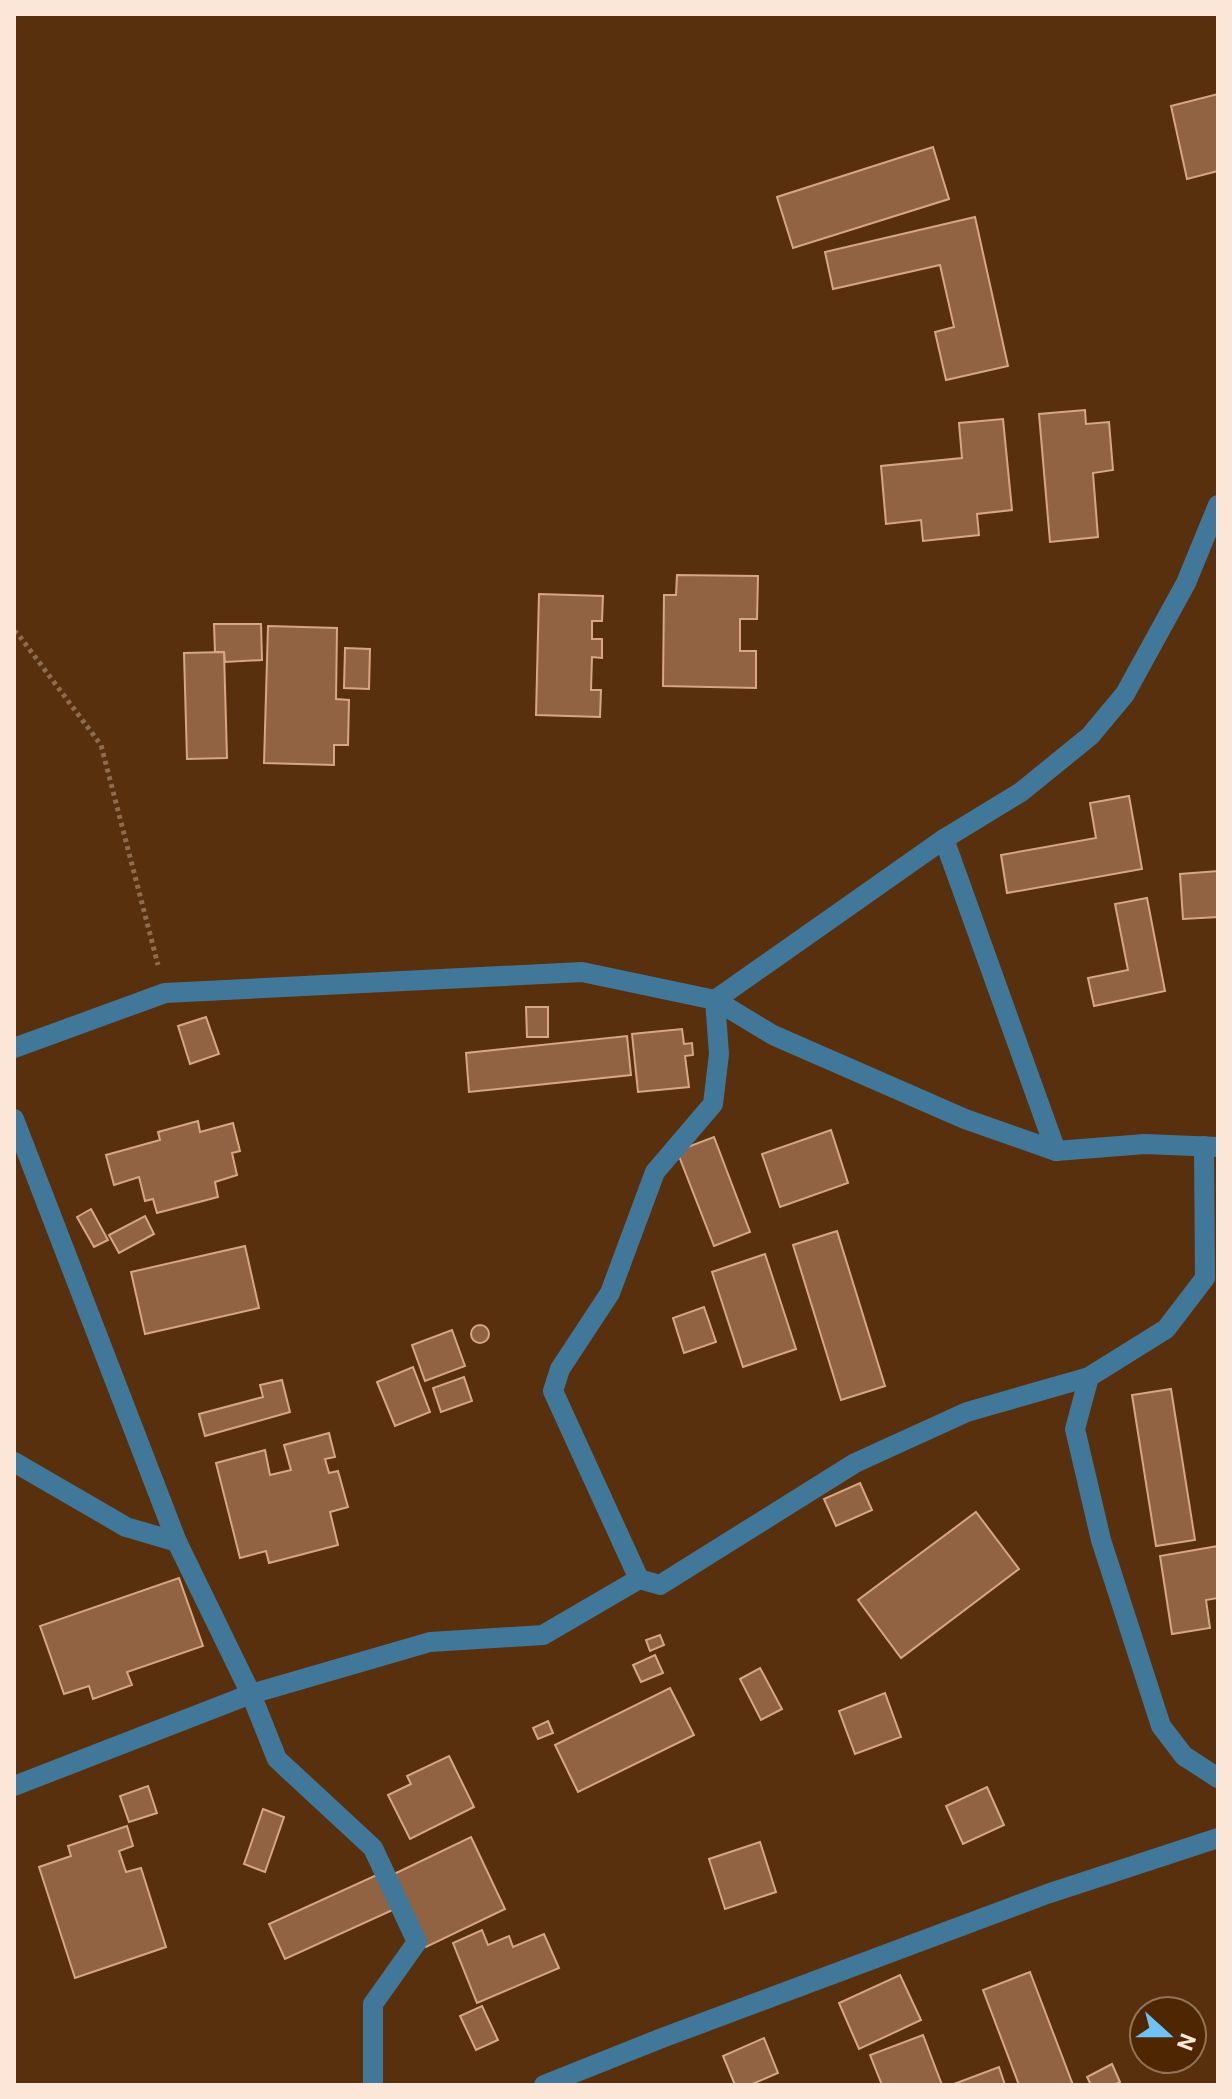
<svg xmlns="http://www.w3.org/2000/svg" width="1232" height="2099" font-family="Roboto,sans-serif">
  <rect width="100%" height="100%" fill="#59300d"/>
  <g fill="#916342" stroke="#d7a682" stroke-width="2">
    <polygon points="1218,94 1218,171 1187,179 1171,106"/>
    <polygon points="933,147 949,199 793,248 777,197"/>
    <polygon points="975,217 1008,366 946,380 935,332 954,327 940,265 833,289 825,252"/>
    <polygon points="1085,410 1086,424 1109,422 1113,470 1093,473 1098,537 1050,542 1039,414"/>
    <polygon points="1003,419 1012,510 977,514 979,535 923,541 921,520 886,524 881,466 962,458 959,423"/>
    <polygon points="677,575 758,576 757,619 740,619 740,651 756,651 756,688 663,686 664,595 676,595"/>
    <polygon points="539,594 603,596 602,621 592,621 592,639 602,639 602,658 592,657 591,690 601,690 600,717 536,715"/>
    <polygon points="214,624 261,624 262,660 225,662 224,652 215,652"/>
    <polygon points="268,626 337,628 336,699 349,700 348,745 334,745 334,765 264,763"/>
    <polygon points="345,648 370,649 369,689 344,688"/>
    <polygon points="224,652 227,758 187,759 184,653"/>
    <polygon points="1129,796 1142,869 1007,893 1001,855 1096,838 1090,803"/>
    <polygon points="1218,871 1218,917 1183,919 1180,874"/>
    <polygon points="1147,898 1165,991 1094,1006 1088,978 1128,970 1115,904"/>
    <polygon points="526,1007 548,1007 548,1037 527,1037"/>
    <polygon points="206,1017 219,1054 190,1064 178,1026"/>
    <polygon points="682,1029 684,1044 692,1043 693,1055 685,1056 689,1087 638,1092 632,1034"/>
    <polygon points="627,1036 631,1075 469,1092 466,1053"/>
    <polygon points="198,1121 200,1132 233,1123 240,1151 232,1153 237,1175 215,1182 218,1197 157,1213 153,1199 145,1201 139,1177 114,1185 106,1155 160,1140 158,1132"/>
    <polygon points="831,1130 848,1183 780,1207 762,1154"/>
    <polygon points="714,1137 750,1232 714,1246 677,1151"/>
    <polygon points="91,1209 108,1240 94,1247 77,1217"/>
    <polygon points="145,1216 154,1234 119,1253 109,1235"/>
    <polygon points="837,1231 885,1386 841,1400 793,1245"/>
    <polygon points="245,1246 259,1308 145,1334 131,1272"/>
    <polygon points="765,1254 796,1349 743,1367 712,1272"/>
    <polygon points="704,1307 716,1342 684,1353 673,1318"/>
    <circle cx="480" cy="1334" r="9"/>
    <polygon points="452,1330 465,1366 425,1381 412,1345"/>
    <polygon points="413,1367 430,1412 395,1426 377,1382"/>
    <polygon points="464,1377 472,1401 441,1412 433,1388"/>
    <polygon points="282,1380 290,1412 205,1436 199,1414 263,1397 260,1385"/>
    <polygon points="1171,1389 1195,1540 1156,1546 1132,1395"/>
    <polygon points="329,1433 335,1457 325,1459 329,1473 338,1471 348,1507 330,1512 338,1545 269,1563 266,1551 240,1558 216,1463 265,1450 270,1475 291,1470 284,1445"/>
    <polygon points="860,1483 872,1510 836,1526 824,1499"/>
    <polygon points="976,1512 1019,1569 901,1658 858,1600"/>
    <polygon points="1218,1546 1218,1598 1206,1600 1210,1628 1172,1634 1160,1556"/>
    <polygon points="179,1578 203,1646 127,1672 132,1685 93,1699 89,1686 64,1694 40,1626"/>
    <polygon points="660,1635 664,1645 650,1651 646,1640"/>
    <polygon points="655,1655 663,1673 641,1682 633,1665"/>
    <polygon points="760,1668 782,1709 761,1720 740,1679"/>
    <polygon points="670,1688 694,1735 578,1792 555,1745"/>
    <polygon points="885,1693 901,1737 855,1754 839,1711"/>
    <polygon points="548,1721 553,1733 538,1739 533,1728"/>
    <polygon points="449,1756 474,1807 410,1839 388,1795 411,1784 407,1776"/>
    <polygon points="148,1786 157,1813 129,1822 120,1796"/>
    <polygon points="987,1787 1004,1825 963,1844 946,1806"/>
    <polygon points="263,1809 284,1817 265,1872 244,1864"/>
    <polygon points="127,1826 133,1846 119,1851 126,1872 141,1868 166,1947 75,1978 39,1867 71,1856 68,1846"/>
    <polygon points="471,1837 505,1909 426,1947 392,1875"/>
    <polygon points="760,1842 776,1892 725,1909 709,1859"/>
    <polygon points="381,1873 397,1908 285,1959 269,1924"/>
    <polygon points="482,1930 488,1945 509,1936 513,1947 544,1934 559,1968 477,2003 453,1943"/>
    <polygon points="1030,1972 1073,2085 1019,2085 983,1990"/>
    <polygon points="900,1975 921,2020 859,2049 839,2003"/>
    <polygon points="482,2006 498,2040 476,2050 460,2016"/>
    <polygon points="923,2035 942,2085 882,2085 870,2055"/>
    <polygon points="764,2038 778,2073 750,2085 735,2085 723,2056"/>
    <polygon points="1112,2064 1120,2082 1114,2085 1091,2085 1087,2077"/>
    <polygon points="999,2067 1005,2085 954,2085 954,2084"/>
  </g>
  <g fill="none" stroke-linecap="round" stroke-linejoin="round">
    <polyline stroke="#8e6c50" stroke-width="5" stroke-dasharray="4 4" stroke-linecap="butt" points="14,631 18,634 101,745 158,965"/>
    <g stroke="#417899" stroke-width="20">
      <polyline points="944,839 1056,1151"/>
      <polyline points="14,1048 165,993 582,972 715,1000 773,1035 965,1119 1056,1151 1145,1144 1218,1147"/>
      <polyline points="14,1119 177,1542 251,1694 277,1759 373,1848 417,1942 373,2004 373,2085"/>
      <polyline points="1204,1146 1205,1278 1166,1329 1089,1377 1075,1429 1101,1540 1161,1726 1184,1756 1218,1778"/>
      <polyline points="14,1462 126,1527 177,1542"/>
      <polyline points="639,1579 553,1391 560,1369 610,1293 655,1172 713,1104 719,1054 715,1000 944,839 1021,792 1090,736 1125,694 1186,583 1218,505"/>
      <polyline points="14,1786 251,1694 430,1642 543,1635 639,1579 660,1585 855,1463 967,1412 1089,1377"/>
      <polyline points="544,2085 662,2038 1047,1894 1218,1838"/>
    </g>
  </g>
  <rect width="1232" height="2099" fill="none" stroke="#fbe6d8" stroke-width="32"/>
  <g transform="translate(1168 2035) rotate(111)"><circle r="38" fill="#4e2601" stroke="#937357" stroke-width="2"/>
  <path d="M0-6L14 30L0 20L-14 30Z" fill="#6fc2f4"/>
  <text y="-12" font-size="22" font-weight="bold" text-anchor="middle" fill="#fbe6d8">N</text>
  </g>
</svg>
